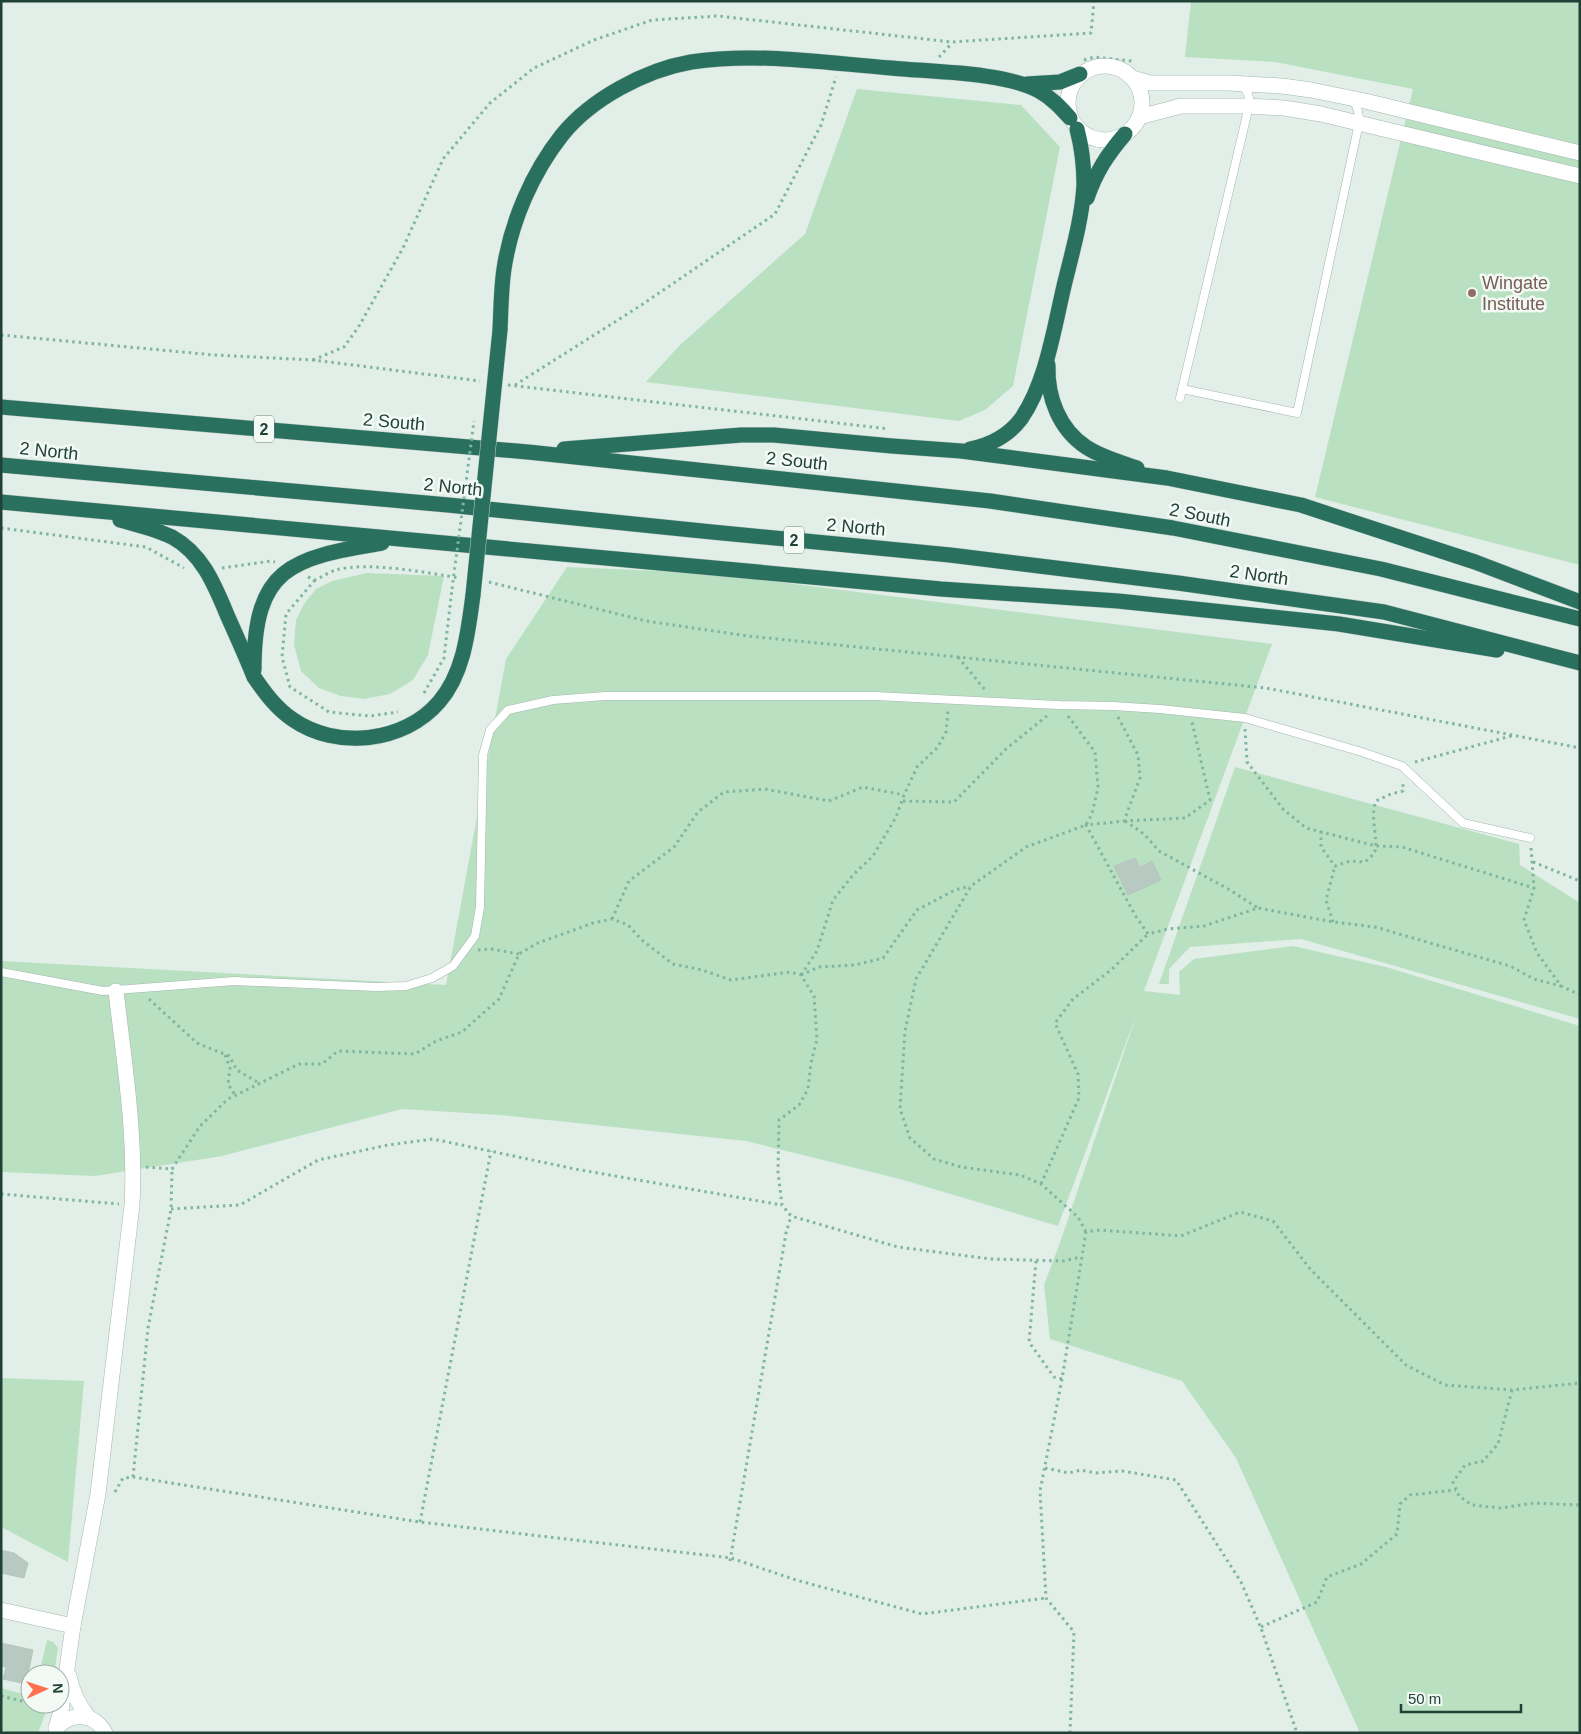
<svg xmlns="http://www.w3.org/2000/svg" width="1581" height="1734" font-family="Arial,sans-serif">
  <rect width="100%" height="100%" fill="#e2eee8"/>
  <g fill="#b9e1c1">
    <polygon points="1191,1 1580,1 1580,565 1315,497 1413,89 1275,62 1185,57"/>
    <polygon points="857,89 1021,105 1060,147 1013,386 985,410 959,421 646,382 680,345 805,234"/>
    <polygon points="567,567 707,573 1272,644 1144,991 1180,995 1179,972 1194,959 1293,946 1386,967 1580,1026 1580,1733 1360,1733 1236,1458 1182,1381 1050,1339 1044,1285 1061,1240 1137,1013 1058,1226 900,1179 746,1141 500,1115 402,1109 222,1156 95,1176 1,1172 1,961 446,985 506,659"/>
    <polygon points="367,573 444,576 428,655 413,680 390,694 364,699 341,696 319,688 301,671 294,645 296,620 304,604 316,589 332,581"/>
    <polygon points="1235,767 1519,844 1520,865 1580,903 1580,1019 1301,939 1190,947 1169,969 1169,984 1159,984"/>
    <polygon points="1,1378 84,1381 68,1562 1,1527"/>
    <polygon points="47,1640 53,1642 58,1648 54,1674 39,1674"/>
    <polygon points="1,1688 30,1696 30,1704 49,1704 38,1733 9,1733 1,1730"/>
  </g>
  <g fill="#b7c9c1" stroke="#b4c8bf">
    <polygon points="1135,858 1140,867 1152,861 1161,880 1128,895 1114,866"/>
    <polygon points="1,1550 14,1553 28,1563 24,1578 1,1573"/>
    <polygon points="1,1643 33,1650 26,1684 3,1679 6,1667 1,1666"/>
  </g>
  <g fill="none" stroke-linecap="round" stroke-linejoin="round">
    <g stroke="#a4b7af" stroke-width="9">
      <g id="service">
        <path d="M1182 389 1297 413 1359 123C1359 113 1358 107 1352 99"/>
        <path d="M1180 398 1249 106C1250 96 1248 91 1240 84"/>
        <polyline points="1,972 103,991 234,981 376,987 406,986 432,978 453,966 475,936 480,907 483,755 490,730 508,710 553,700 605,696 875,696 1059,705 1113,706 1160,709 1245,718 1362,752 1402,766 1463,823 1530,838"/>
      </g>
    </g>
    <g stroke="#a4b7af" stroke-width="16">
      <g id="minor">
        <circle cx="1105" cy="103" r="37"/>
        <polyline points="1132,78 1150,83 1229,83 1282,86 1311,90 1365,101 1580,153"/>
        <polyline points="1139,117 1181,106 1245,106 1284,108 1321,114 1375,127 1580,176"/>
        <polyline points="1,1610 73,1626 61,1711 56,1728"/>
        <path d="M73 1626 98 1494 132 1205C136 1134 124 1061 116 991"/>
        <path d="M69 1676C72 1692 78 1704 88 1717"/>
        <path d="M56 1729C69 1712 95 1712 105 1733"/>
      </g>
    </g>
    <g stroke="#c1cac7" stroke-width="16">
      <g id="motorway">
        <polyline points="1027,84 1060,82 1080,74"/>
        <path d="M1087 198C1096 172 1107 155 1125 134"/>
        <path d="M500 330C501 310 501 289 504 269 511 222 532 173 562 135 591 99 645 70 691 62 757 52 825 63 891 68 931 72 1005 72 1039 91 1052 98 1061 108 1070 118"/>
        <path d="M1048 365C1047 397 1059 429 1086 447 1101 457 1120 462 1137 468"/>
        <polyline points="1,407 528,452 990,501 1173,528 1381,569 1580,619"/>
        <polyline points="564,449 741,435 774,435 892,446 961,451 1167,478 1301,505 1475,562 1580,602"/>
        <path d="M970 449C990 445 1008 436 1021 419 1046 383 1054 328 1064 286 1072 253 1082 219 1084 185 1084 166 1082 148 1077 129"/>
        <polyline points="1,465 448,505 712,532 950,555 1178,583 1384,612 1580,663"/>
        <polyline points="1,502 941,589 1118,601 1339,624 1497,650"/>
        <path d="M120 520C138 525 156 529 172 537 203 554 215 586 228 617 237 637 246 657 254 677 265 693 276 708 292 719 336 750 404 743 439 702 464 673 468 632 473 595"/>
        <path d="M254 670C254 567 291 558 382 543"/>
      </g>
    </g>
    <g stroke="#7fb5a1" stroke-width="3" stroke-dasharray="2.5 4" stroke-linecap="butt">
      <polyline points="939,57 952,43"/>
      <polyline points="1084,60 1094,57 1131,61 1134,63"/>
      <polyline points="1,335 214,355 313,360 480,381"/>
      <polyline points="313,360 344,347 359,326 403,248 443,159 490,103 534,68 594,40 652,20 718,16 952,42 1091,33 1094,1"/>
      <polyline points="508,385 889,429"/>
      <polyline points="515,385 640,306 775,214 821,125 836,77"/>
      <polyline points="1,528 146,547 184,568"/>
      <polyline points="222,568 271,561 275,562"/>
      <path d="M308 577 315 580C322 577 329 572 336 570 366 561 429 573 460 578"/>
      <polyline points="315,580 286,614 282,657 290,687 329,712 370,716 398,712"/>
      <polyline points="489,582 646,621 748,636 1266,688 1580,748"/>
      <polyline points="958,657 986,691"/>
      <polyline points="424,693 444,658 452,589"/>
      <polyline points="1068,716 1095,752 1098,787 1092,814 1086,825 1026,847 971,886 916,979 905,1031 900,1109 910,1138 934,1159 961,1167 1020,1175 1041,1184 1078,1217 1086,1232"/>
      <polyline points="1118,717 1138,755 1140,778 1124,821 1086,825 1135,915 1148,934 1168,929 1204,926 1258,908 1333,922 1375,927 1510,966 1534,979 1561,986"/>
      <polyline points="1245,729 1247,762 1283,809 1306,828 1376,846 1402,847 1534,888"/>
      <polyline points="1415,762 1515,735"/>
      <polyline points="903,801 954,802 1006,749 1048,715"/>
      <polyline points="1124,821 1185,818 1210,800 1192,722"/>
      <polyline points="1125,821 1144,834 1159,851 1230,890 1258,908"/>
      <path d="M1321 831V847L1335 866 1350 861 1365 862C1368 859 1372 856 1374 853 1380 843 1369 818 1376 801L1391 794 1403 791V781"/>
      <polyline points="1531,848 1534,888 1524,920 1537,953 1561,986 1580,995"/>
      <polyline points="1533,862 1580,881"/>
      <polyline points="612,919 629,881 674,847 698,812 724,792 765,789 829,801 863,787 904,795"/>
      <polyline points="1333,922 1326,900 1335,866"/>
      <polyline points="478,950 491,949 519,954"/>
      <polyline points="801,975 817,951 833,900 853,875 873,856 896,817 904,795 917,767 938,747 946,732 948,711"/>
      <polyline points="801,975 819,967 855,965 883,958 917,910 955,890 970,886"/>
      <polyline points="149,999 197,1043 229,1056 237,1070 259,1083"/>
      <polyline points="225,1055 230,1068 228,1084 235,1095"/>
      <polyline points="146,1167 172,1169 200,1126 228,1099 299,1064 322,1064 338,1051 415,1054 436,1041 462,1032 499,999 519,954 538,943 593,923 612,919 628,925 643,941 673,964 702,970 731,980 790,972 801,975 814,996 817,1039 811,1063 808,1089 799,1105 779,1120 778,1172 782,1205 791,1216 898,1247 991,1259 1063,1261 1081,1257"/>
      <polyline points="1041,1184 1079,1098 1078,1074 1055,1023 1073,999 1111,970 1148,934"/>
      <polyline points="1,1194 119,1204"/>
      <polyline points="171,1209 240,1205 318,1160 388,1145 433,1139 575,1169 782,1205"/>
      <polyline points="1036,1261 1029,1342 1054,1377 1062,1379"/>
      <polyline points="1512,1390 1498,1444 1483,1461 1465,1465 1453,1482 1459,1496 1472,1505 1501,1508 1534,1503 1580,1505"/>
      <polyline points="1045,1468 1069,1473 1081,1470 1096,1473 1122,1471 1176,1480 1241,1582 1261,1628 1297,1733"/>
      <polyline points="133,1477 148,1328 171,1209 172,1169"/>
      <polyline points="115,1492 123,1478 133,1477 420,1522 731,1558 796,1580 922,1614 1046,1598"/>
      <polyline points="420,1522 491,1151"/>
      <polyline points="730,1561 786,1233 791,1216"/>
      <polyline points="1261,1627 1317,1602 1327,1577 1361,1564 1397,1534 1400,1504 1410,1495 1456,1490"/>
      <polyline points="1,1696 30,1703"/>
      <polyline points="34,1704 48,1707"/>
      <polyline points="1070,1733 1074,1632 1046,1598 1040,1491 1062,1379 1086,1232 1100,1230 1181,1236 1240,1212 1273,1221 1311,1270 1406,1365 1445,1385 1512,1390 1580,1383"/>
    </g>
    <use href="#service" stroke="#fff" stroke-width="8"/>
    <use href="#minor" stroke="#fff" stroke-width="15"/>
    <use href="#motorway" stroke="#29715e" stroke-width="15"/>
    <g stroke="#c1cac7" stroke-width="16" stroke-linecap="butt">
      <polyline id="motorway-bridge" points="473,595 500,330"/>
    </g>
    <polyline stroke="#7fb5a1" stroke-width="3" stroke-dasharray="2.5 4" stroke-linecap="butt" points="452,589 474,421"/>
    <use href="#motorway-bridge" stroke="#29715e" stroke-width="15"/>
  </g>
  <circle fill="#8d6e63" stroke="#f3faf6" stroke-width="2" cx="1472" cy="293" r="5"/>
  <g text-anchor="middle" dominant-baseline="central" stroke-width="5" stroke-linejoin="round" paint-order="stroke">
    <g fill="#f3faf6" stroke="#5f7870" stroke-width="1">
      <rect x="254" y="415.5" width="20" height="27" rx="4"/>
      <rect x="784" y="526.5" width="20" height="27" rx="4"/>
    </g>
    <g font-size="16" font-weight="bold" fill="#204136">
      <text x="264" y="429">2</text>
      <text x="794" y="540">2</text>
    </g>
    <g font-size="18" fill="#785e54" stroke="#f3faf6" text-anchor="start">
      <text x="1482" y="283">Wingate<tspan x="1482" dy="21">Institute</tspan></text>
    </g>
    <g font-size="18" fill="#204136" stroke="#f3faf6">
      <text transform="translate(394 422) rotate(5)">2 South</text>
      <text transform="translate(49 451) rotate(6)">2 North</text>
      <text transform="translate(797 461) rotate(6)">2 South</text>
      <text transform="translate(453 487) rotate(6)">2 North</text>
      <text transform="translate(1200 515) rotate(11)">2 South</text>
      <text transform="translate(856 527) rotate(5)">2 North</text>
      <text transform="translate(1259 575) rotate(8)">2 North</text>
    </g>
  </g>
  <rect width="1581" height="1734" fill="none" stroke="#204136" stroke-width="5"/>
  <g transform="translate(45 1689) rotate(87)"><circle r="24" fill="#f3faf6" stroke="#9fb0a9"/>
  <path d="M0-4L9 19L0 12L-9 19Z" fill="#ff704f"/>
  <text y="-8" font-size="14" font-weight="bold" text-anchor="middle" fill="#204136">N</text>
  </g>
  <path d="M1401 1704v8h120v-8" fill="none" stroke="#204136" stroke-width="2.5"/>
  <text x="1408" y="1704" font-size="15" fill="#204136" stroke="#f3faf6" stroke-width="4" paint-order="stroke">50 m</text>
</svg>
